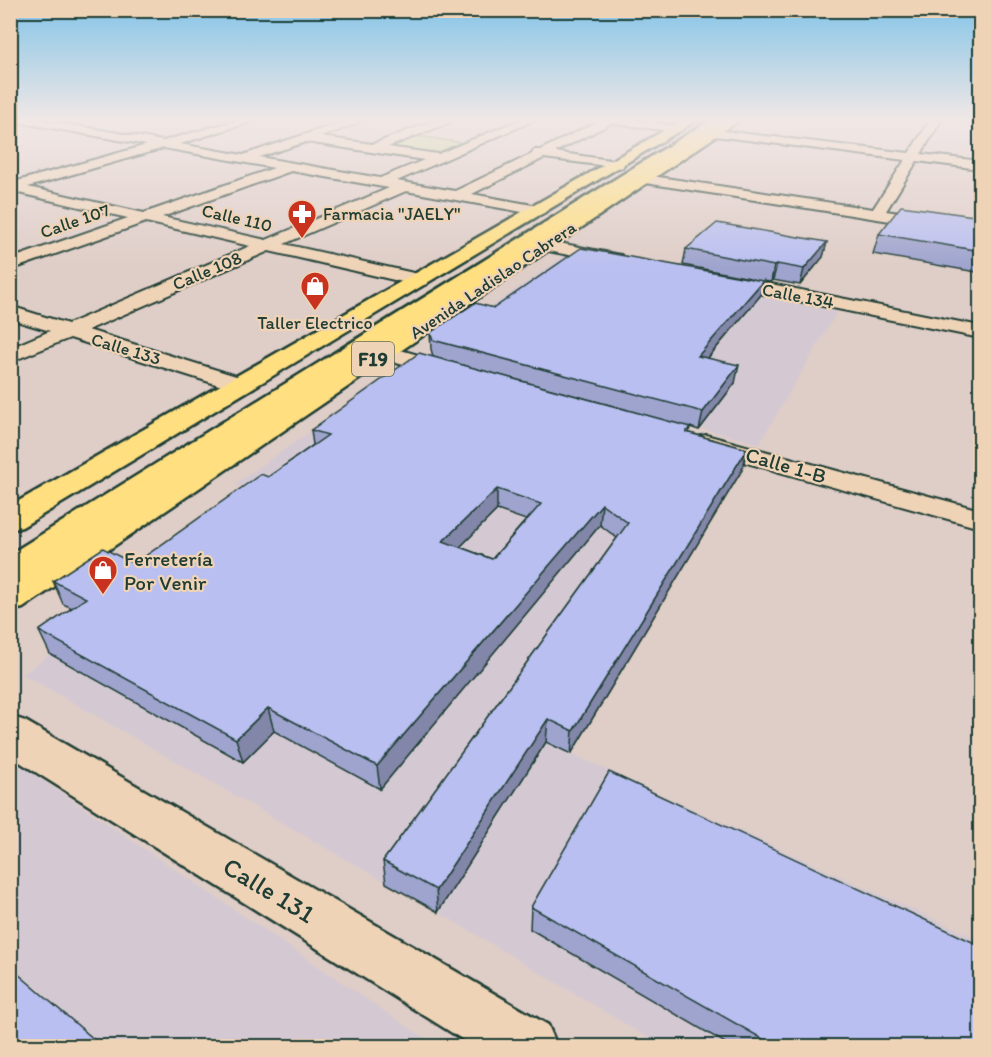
<svg xmlns="http://www.w3.org/2000/svg" width="991" height="1057" font-family="Itim,sans-serif">
  <rect width="100%" height="100%" fill="#dfcdc7"/>
  <filter id="ink" filterUnits="userSpaceOnUse"><feTurbulence type="fractalNoise" baseFrequency=".0167" numOctaves="2"/><feDisplacementMap in="SourceGraphic" scale="12" xChannelSelector="R" yChannelSelector="G"/><feConvolveMatrix kernelMatrix="1 2 1 2 8 2 1 2 1" color-interpolation-filters="sRGB"/></filter>
  <g filter="url(#ink)">
    <g fill="#d4c9d3">
      <polygon points="946,121 980,124 980,150 934,145"/>
      <polygon points="564,256 681,279 837,312 759,444 433,356 431,349"/>
      <polygon points="396,372 742,470 572,754 980,940 980,1046 662,1046 438,912 23,674 265,496 235,484"/>
      <polygon points="11,759 436,1046 11,1046"/>
    </g>
    <g fill="#c4d88d" stroke="#728a60" stroke-width="1.5">
      <polygon points="412,135 464,143 434,156 380,148"/>
      <polygon points="605,183 612,184 342,354 332,352"/>
    </g>
    <g fill="none" stroke-linecap="round" stroke-linejoin="round">
      <g stroke="#1f3d34" stroke-width="4">
        <g id="street">
          <path d="M12 119H39L163 141 241 119H260L180 144 243 155 351 119H368L321 137 373 144 438 119H452L451 122 388 147 438 154 521 119H537L397 181 455 191 532 154 534 150H540L599 121 598 119H631L678 126 684 129 678 132 612 123 555 152 617 161 624 165 622 168 544 158 472 194 544 207 547 210 544 213 539 215 406 191 284 244 427 276 429 280 427 284 420 286 269 251 88 330 249 380 253 385 249 390 241 392 70 338 10 362V348L50 331 10 319V306L68 324 250 246 146 222 10 270V259L128 218 10 191V183L147 145 17 122ZM306 142 424 160 380 178 259 157ZM164 148 274 168 144 213 28 187ZM291 171 389 188 266 240 162 217Z"/>
          <polygon points="931,119 942,119 921,154 980,161 980,169 917,161 886,211 980,225 980,235 645,183 638,179 645,175 873,209 905,160 715,136 709,133 715,130 909,153"/>
          <polygon points="963,119 980,119 980,124 964,121"/>
          <polygon points="544,240 615,254 621,255 624,259 621,263 615,264 538,249 536,245 538,241"/>
          <polygon points="721,274 980,326 980,338 714,284 712,280 714,276"/>
          <polygon points="383,345 457,366 460,371 457,376 449,378 375,357 372,352 375,347"/>
          <polygon points="706,435 980,510 980,528 697,449 693,443 697,437"/>
        </g>
      </g>
      <g stroke="#1f3d34" stroke-width="5">
        <polygon id="secondary" points="10,716 25,721 548,1025 557,1046 473,1046 10,756"/>
      </g>
      <g stroke="#1f3d34" stroke-width="5">
        <polygon id="primary" points="712,119 727,119 22,578 10,581 10,554"/>
      </g>
      <g stroke="#1f3d34" stroke-width="5">
        <g id="highway">
          <polygon points="684,119 699,119 22,527 10,530 10,506"/>
          <polygon points="726,119 741,119 23,608 10,611 10,581"/>
        </g>
      </g>
      <use href="#street" fill="#efd3b6" fill-rule="evenodd"/>
      <use href="#secondary" fill="#efd3b6" fill-rule="evenodd"/>
      <use href="#primary" fill="#ffdf80" fill-rule="evenodd"/>
      <use href="#highway" fill="#ffdf80" fill-rule="evenodd"/>
    </g>
    <g fill="#9fa4ce" stroke="#1f3d34" stroke-width="1.5" fill-rule="evenodd">
      <polygon points="981,217 981,262 976,272 873,254 879,234"/>
      <path d="M827 242 823 257 800 285 773 280 771 282 763 281 760 296 708 358 735 383 699 430 690 427 689 433 747 449 742 470 571 754 546 742 438 912 386 883 383 861 617 538 600 525 380 789 274 731 243 762 50 654 39 631 72 608 63 604 53 581 134 564 268 477 313 445 311 430 628 410 433 357 431 349 430 333 494 308 750 278 683 265 686 249ZM497 510 526 520 492 559 460 547Z"/>
      <polygon points="531,907 981,1047 732,1047 530,929"/>
    </g>
    <g fill="#8286a8" stroke="#1f3d34" stroke-width="1.5">
      <polygon points="827,242 823,257 800,285 804,269"/>
      <polygon points="777,264 773,280 771,282 774,266"/>
      <polygon points="763,281 760,296 695,373 698,356"/>
      <polygon points="739,365 735,383 699,430 703,412"/>
      <polygon points="747,449 742,470 571,754 573,731"/>
      <polygon points="497,489 497,510 444,563 443,541"/>
      <polygon points="602,504 600,525 380,789 377,766"/>
      <polygon points="268,708 274,731 243,762 236,739"/>
      <polygon points="548,719 546,742 438,912 436,890"/>
    </g>
    <g fill="#b9bff0" stroke="#1f3d34" stroke-width="1.5" fill-rule="evenodd">
      <polygon points="901,206 981,217 981,251 879,234"/>
      <polygon points="717,223 827,242 804,269 777,264 774,266 686,249"/>
      <polygon points="581,248 763,281 698,356 739,365 703,412 433,340 430,333 475,303 494,308"/>
      <path d="M419 353 690 427 686 432 747 449 573 731 548 719 436 890 383 861 628 523 602 504 377 766 268 708 236 739 39 631 86 598 53 581 103 548 134 564 261 474 268 477 328 435 311 430ZM497 489 541 504 492 559 443 541Z"/>
      <polygon points="609,772 981,946 981,1047 777,1047 531,907"/>
      <polygon points="10,967 103,1047 10,1047"/>
    </g>
  </g>
  <linearGradient id="sky" x2="0" y2="1"><stop stop-color="#83c4e8"/><stop offset="0.45" stop-color="#f1e8e6"/><stop offset="1" stop-color="#f1e8e6" stop-opacity="0"/></linearGradient>
  <rect width="991" height="267" fill="url(#sky)"/>
  <defs>
    <g id="pharmacy-pin" transform="scale(1.5)"><path d="M0 17L-7.5 6A9.5 9.5 0 1 1 7.5 6Z" fill="#c8321e" stroke="#efd3b6"/><path d="M-2-6h4v4h4v4h-4v4h-4v-4h-4v-4h4Z" fill="#fff"/></g>
    <g id="shop-pin" transform="scale(1.5)"><path d="M0 17L-7.5 6A9.5 9.5 0 1 1 7.5 6Z" fill="#c8321e" stroke="#efd3b6"/><path d="M-5-2.5h2.3a2.7 3.5 0 0 1 5.4 0H5L5.5 6h-11ZM-1.5-2.5h3a1.5 2.3 0 0 0-3 0Z" fill="#fff"/></g>
  </defs>
  <g fill-rule="evenodd">
    <use href="#pharmacy-pin" x="302" y="214"/>
    <use href="#shop-pin" x="315" y="286"/>
    <use href="#shop-pin" x="103" y="570"/>
  </g>
  <g text-anchor="middle" dominant-baseline="central" stroke-width="4.5" stroke-linejoin="round" paint-order="stroke">
    <g font-size="18" fill="#1f3d34" stroke="#efd3b6" text-anchor="start">
      <text x="323" y="214">Farmacia "JAELY"</text>
      <text x="315" y="323" text-anchor="middle">Taller Electrico</text>
    </g>
    <g font-size="18" fill="#1f3d34" stroke="#efd3b6">
      <text transform="translate(237 218) rotate(13)">Calle 110</text>
      <text transform="translate(75 221) rotate(-19)">Calle 107</text>
      <text transform="translate(207 271) rotate(-23)">Calle 108</text>
      <text transform="translate(493 280) rotate(-34)">Avenida Ladislao Cabrera</text>
      <text transform="translate(798 296) rotate(11)">Calle 134</text>
      <text transform="translate(126 349) rotate(17)">Calle 133</text>
    </g>
    <rect fill="#efd3b6" stroke="#5d6a5b" stroke-width="1.5" x="352" y="342" width="42" height="34" rx="4.5"/>
    <g font-size="20" font-weight="bold" fill="#1f3d34">
      <text x="373" y="359">F19</text>
    </g>
    <g font-size="21" fill="#1f3d34" stroke="#efd3b6">
      <text transform="translate(786 465) rotate(16)">Calle 1-B</text>
    </g>
    <g font-size="21" fill="#1f3d34" stroke="#efd3b6" text-anchor="start">
      <text x="124" y="558">Ferretería<tspan x="124" dy="24">Por Venir</tspan></text>
    </g>
    <g font-size="26" fill="#1f3d34" stroke="#efd3b6">
      <text transform="translate(269 890) rotate(31)">Calle 131</text>
    </g>
  </g>
  <rect width="991" height="1057" fill="none" stroke="#efd3b6" stroke-width="36"/>
  <rect x="18" y="18" width="955" height="1021" fill="none" stroke="#1f3d34" stroke-width="2" filter="url(#ink)"/>
</svg>
